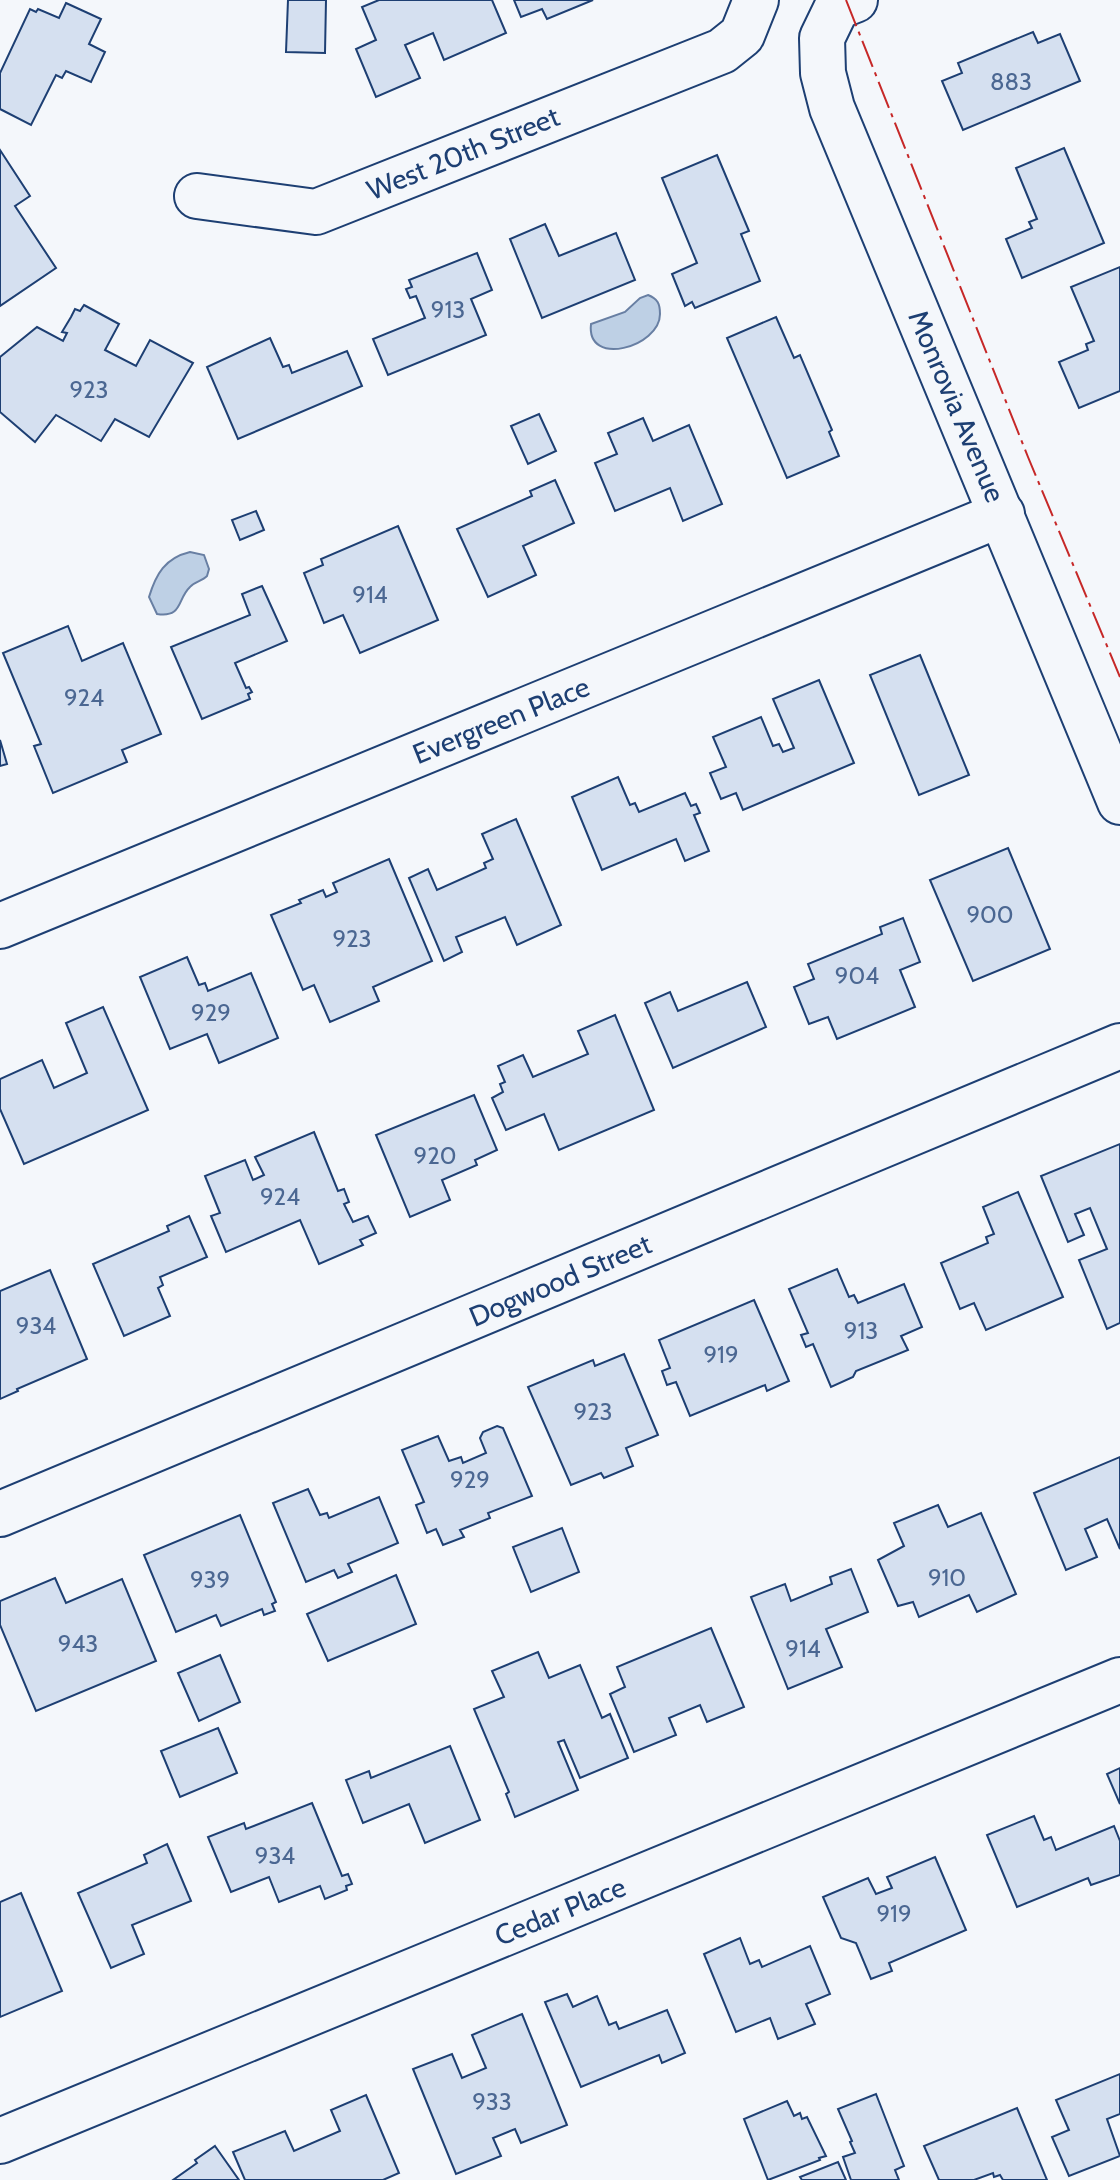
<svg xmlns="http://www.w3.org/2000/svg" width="1120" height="2180" font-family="Cabin,sans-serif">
  <rect width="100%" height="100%" fill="#f4f7fb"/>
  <g fill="#bed0e5" stroke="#687fa3" stroke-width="2">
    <path d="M648 295C658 299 660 304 660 314 660 347 586 368 591 324L625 312 640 298Z"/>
    <path d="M190 552 204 555 209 569 207 576C202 581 194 582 190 587 177 599 183 618 157 614L149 597C156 574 165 558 190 552Z"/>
  </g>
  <g fill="#d5e0f0" stroke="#1d3f73" stroke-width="2">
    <polygon points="288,0 326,0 325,53 286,52"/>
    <polygon points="379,0 492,0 506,33 444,60 433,33 405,45 420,78 376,97 356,49 376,40 362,7"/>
    <polygon points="514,0 593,0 547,19 542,9 521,17"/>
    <polygon points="66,3 101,19 89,44 105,52 91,82 66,71 62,78 56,75 31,125 0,109 0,73 30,9 36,12 38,9 59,18"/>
    <polygon points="1033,32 1038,43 1060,34 1080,81 963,130 942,81 962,73 958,63"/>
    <polygon points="1064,148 1104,243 1022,278 1006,239 1032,228 1029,222 1037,219 1016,168"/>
    <polygon points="0,150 30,196 15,206 56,268 0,306"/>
    <polygon points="717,155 749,231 741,234 760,281 695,308 692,302 685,306 672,274 697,263 662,178"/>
    <polygon points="545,224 559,256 616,233 635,280 542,318 510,239"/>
    <polygon points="477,253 492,290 471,299 486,335 388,375 373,339 425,318 416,296 410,298 406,289 412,287 409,280"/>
    <polygon points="1120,267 1120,391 1079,408 1059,362 1088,350 1086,344 1094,341 1071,287"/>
    <polygon points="84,305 119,324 105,350 136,366 150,340 193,363 149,437 115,419 101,441 56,415 35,442 0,412 0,357 37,327 63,341 67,333 62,332 71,317 75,309 80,311"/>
    <polygon points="776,317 794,358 800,355 832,430 829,432 839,456 787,478 727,338"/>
    <polygon points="270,338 283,367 289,365 292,373 347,351 362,386 238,439 207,367"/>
    <polygon points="539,414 556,451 528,464 511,426"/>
    <polygon points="643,418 653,441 689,425 722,504 683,521 670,488 615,511 595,463 617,454 608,433"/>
    <polygon points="555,480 574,523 523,546 536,575 488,597 457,529 532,496 530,491"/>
    <polygon points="256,511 264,530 240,540 232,520"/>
    <polygon points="398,526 438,620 360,653 343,615 324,623 304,573 323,565 321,559"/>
    <polygon points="262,586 287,641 235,663 246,688 249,687 252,692 248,694 250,699 202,719 171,647 250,615 242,594"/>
    <polygon points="68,626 82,661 123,643 161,734 122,750 127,762 53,793 34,746 41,744 3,653"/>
    <polygon points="920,655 969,775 919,795 870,675"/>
    <polygon points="819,680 854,763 743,810 736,793 721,799 710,773 726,767 713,737 761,717 773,746 779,744 783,752 794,748 773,699"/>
    <polygon points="0,740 7,764 0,766"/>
    <polygon points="618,777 630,805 635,803 639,812 685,793 691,806 696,804 700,813 694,815 709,851 685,861 676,839 602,870 572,797"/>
    <polygon points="516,819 561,925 517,945 505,917 456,937 462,952 444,961 409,878 428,869 437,890 486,868 484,863 493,859 482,834"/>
    <polygon points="1008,848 1050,949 973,981 930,880"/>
    <polygon points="389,859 432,961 373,987 379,1001 330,1022 314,985 303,990 271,915 301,903 299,900 323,890 326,897 337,892 333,883"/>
    <polygon points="903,918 920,962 900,970 915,1007 837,1039 828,1017 809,1024 794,987 814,979 808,964 882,934 880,927"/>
    <polygon points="187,957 199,985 205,983 208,991 251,973 278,1038 219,1063 207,1034 170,1049 140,977"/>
    <polygon points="747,982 766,1027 673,1068 645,1003 670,992 678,1011"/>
    <polygon points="103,1007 148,1110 24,1164 0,1109 0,1079 42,1060 54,1088 87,1073 66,1023"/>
    <polygon points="615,1015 654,1110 559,1150 544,1114 506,1130 492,1098 503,1092 500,1084 505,1082 498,1066 523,1055 533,1077 588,1054 578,1031"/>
    <polygon points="474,1095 497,1150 475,1160 477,1165 442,1180 450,1200 410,1217 376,1135"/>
    <polygon points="314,1132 338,1191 344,1189 349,1202 344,1204 353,1222 368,1216 376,1233 360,1240 363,1245 319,1264 300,1220 226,1252 211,1216 220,1213 205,1176 245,1160 253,1180 264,1175 255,1157"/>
    <polygon points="1120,1144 1120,1323 1107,1329 1079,1260 1107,1249 1090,1208 1075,1214 1084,1235 1068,1242 1041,1176"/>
    <polygon points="1018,1192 1063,1297 986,1330 974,1303 960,1309 941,1263 988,1243 986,1237 994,1234 983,1207"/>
    <polygon points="189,1216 207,1257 160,1277 163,1285 158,1288 170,1316 124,1336 93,1264 169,1231 167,1226"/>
    <polygon points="837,1269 849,1297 854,1295 858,1303 904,1284 922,1327 901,1336 908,1350 856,1371 853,1377 831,1387 813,1344 806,1347 801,1335 808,1333 789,1289"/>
    <polygon points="50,1270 87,1359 17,1389 18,1391 0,1399 0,1291"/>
    <polygon points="754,1300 789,1381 767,1391 765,1385 690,1416 676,1382 667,1385 662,1371 670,1368 659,1340"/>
    <polygon points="624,1354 658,1435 626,1448 633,1466 604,1478 601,1473 571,1485 528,1387 593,1360 595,1366"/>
    <polygon points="497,1426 503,1428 532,1496 488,1513 490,1518 460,1530 464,1537 443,1545 436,1529 427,1533 416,1505 424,1502 402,1450 438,1436 449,1461 461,1457 463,1463 486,1453 480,1438 483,1432"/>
    <polygon points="1120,1457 1120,1549 1107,1519 1085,1529 1097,1557 1066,1570 1034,1493"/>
    <polygon points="308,1489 320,1515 327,1513 329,1518 379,1497 398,1543 348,1564 352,1572 338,1578 334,1570 306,1582 273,1503"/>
    <polygon points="938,1505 948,1527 981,1513 1016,1594 977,1612 969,1595 919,1617 913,1602 898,1606 878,1560 904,1546 894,1523"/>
    <polygon points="240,1515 276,1602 272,1604 275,1611 264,1615 262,1609 221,1626 216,1615 176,1632 144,1555"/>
    <polygon points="562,1528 579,1572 531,1592 513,1547"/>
    <polygon points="851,1569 868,1612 826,1629 842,1667 788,1689 751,1597 785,1584 791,1601 832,1584 830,1577"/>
    <polygon points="396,1575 416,1624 328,1661 307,1614"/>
    <polygon points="55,1578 66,1603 122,1579 156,1661 36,1711 0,1625 0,1601"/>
    <polygon points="711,1628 744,1707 707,1722 700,1705 669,1718 676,1735 634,1752 610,1694 625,1687 617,1667"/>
    <polygon points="538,1652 549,1678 580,1665 602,1718 610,1714 628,1758 580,1778 564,1740 558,1742 578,1790 515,1817 506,1794 509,1792 474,1709 504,1697 492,1671"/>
    <polygon points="220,1655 240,1702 199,1721 178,1673"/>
    <polygon points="218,1728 237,1773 180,1797 161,1751"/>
    <polygon points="450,1746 480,1820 425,1843 409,1804 363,1823 346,1780 369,1771 371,1778"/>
    <polygon points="1120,1768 1120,1804 1107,1774"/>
    <polygon points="312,1803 342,1876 348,1874 352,1884 346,1886 347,1890 325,1899 320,1886 279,1902 269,1877 231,1892 208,1837 244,1823 246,1829"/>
    <polygon points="1034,1816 1044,1840 1051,1837 1056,1850 1114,1826 1120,1841 1120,1875 1091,1885 1088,1878 1017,1907 987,1835"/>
    <polygon points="167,1844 191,1901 132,1925 144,1954 111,1968 78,1893 147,1863 144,1855"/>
    <polygon points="935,1857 966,1930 889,1963 892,1971 871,1979 856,1943 841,1938 823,1897 868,1878 876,1894 892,1888 887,1877"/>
    <polygon points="21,1893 62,1991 0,2017 0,1902"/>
    <polygon points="740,1938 750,1964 759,1960 762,1967 810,1946 830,1994 806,2004 815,2024 778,2039 770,2018 736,2032 704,1954"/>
    <polygon points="567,1994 573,2007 597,1996 609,2025 616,2022 619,2029 667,2010 685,2053 662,2063 659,2055 581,2087 545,2002"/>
    <polygon points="522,2014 567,2125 521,2143 515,2129 493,2138 501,2156 456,2174 413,2069 452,2054 462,2078 486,2068 472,2035"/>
    <polygon points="1120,2074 1120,2114 1107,2119 1120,2156 1069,2176 1052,2137 1069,2130 1056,2100"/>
    <polygon points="876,2094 904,2166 895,2170 899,2180 851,2180 843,2157 855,2153 850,2142 852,2141 838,2109"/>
    <polygon points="366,2095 399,2173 383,2180 245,2180 233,2152 285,2131 294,2151 340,2131 331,2110"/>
    <polygon points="787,2101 794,2116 800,2113 802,2119 807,2117 826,2156 819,2158 820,2160 768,2180 744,2119"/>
    <polygon points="1017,2108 1047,2180 1003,2180 1000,2175 994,2177 993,2173 974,2180 939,2180 924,2146"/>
    <polygon points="215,2146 239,2180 173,2180 197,2163 195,2160"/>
    <polygon points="838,2162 846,2180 802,2180 800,2177"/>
  </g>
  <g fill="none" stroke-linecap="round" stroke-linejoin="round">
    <g stroke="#1d3f73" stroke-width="48">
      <g id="minor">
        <polyline points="855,0 837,7 822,38 823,73 832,108 1120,802"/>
        <polyline points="197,196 316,212 722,51 742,35 756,0"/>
        <polyline points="0,926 1002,514"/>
        <polyline points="0,1514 1120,1046"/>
        <polyline points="0,2141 1120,1680"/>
      </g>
    </g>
    <use href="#minor" stroke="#f4f7fb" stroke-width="44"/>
    <polyline stroke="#c62828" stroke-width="2" stroke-dasharray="28 6 4 6" stroke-linecap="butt" points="846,0 1028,457 1120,677"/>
  </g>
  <g text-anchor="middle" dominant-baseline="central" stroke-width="6" stroke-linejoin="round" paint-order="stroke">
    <g font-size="24" fill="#4b6792">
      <text x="1011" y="81">883</text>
      <text x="448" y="309">913</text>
      <text x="89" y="389">923</text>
      <text x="370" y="594">914</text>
      <text x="84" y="697">924</text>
      <text x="990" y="914">900</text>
      <text x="352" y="938">923</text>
      <text x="857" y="975">904</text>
      <text x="211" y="1012">929</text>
      <text x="435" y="1155">920</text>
      <text x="280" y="1196">924</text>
      <text x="36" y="1325">934</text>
      <text x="861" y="1330">913</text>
      <text x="721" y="1354">919</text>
      <text x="593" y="1411">923</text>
      <text x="470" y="1479">929</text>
      <text x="947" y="1577">910</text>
      <text x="210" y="1579">939</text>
      <text x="78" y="1643">943</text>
      <text x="803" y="1648">914</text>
      <text x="275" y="1855">934</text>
      <text x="894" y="1913">919</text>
      <text x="492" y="2101">933</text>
    </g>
    <g font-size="28" fill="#1d3f73" stroke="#f4f7fb">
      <text transform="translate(463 153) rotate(-22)">West 20th Street</text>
      <text transform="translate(957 406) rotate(67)">Monrovia Avenue</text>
      <text transform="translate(501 720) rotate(-22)">Evergreen Place</text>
      <text transform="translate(560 1280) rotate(-23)">Dogwood Street</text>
      <text transform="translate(560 1911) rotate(-22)">Cedar Place</text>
    </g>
  </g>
</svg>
